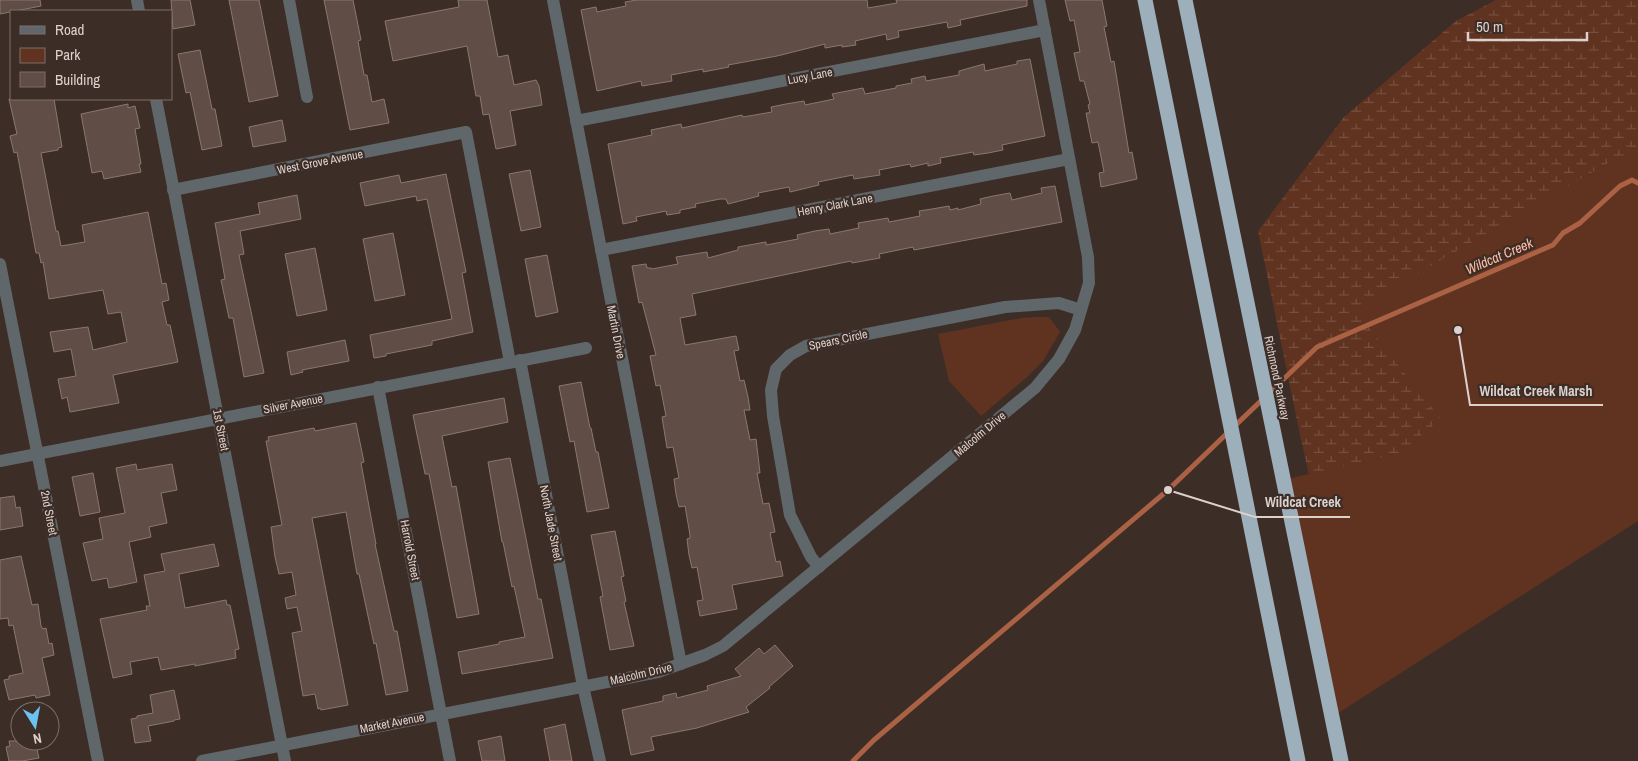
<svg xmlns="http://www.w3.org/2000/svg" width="1638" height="761" font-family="'Archivo Narrow',sans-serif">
  <defs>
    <pattern id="wetland-marsh" width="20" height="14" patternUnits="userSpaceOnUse" patternTransform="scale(1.25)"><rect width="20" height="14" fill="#603220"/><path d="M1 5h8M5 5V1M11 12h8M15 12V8" fill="none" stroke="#764f3f"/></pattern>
  </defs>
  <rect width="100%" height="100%" fill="#3d2d27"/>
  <polygon fill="url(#wetland-marsh)" points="1496,0 1638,0 1638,430 1335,592 1299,430 1258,231 1344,117 1456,21"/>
  <g fill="#603220">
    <polygon points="1638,152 1638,521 1332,717 1283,480 1400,453 1441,419 1355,310 1608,163"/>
    <polygon points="1035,317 1049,317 1060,332 1043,361 1026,378 981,416 949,381 938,334 1021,318"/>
  </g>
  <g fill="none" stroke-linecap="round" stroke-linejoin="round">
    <polyline stroke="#aa6144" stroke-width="5" points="853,761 874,740 1168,490 1317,347 1553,245 1563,233 1580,223 1620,186 1632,180 1638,183"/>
  </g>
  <g fill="#5f4d46" stroke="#8a7770">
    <polygon points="0,0 40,0 41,6 0,14"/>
    <polygon points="171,0 190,0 195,25 173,29"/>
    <polygon points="229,0 259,0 278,96 249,102"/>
    <polygon points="324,0 353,0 361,40 358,41 364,75 367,75 372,102 384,99 389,123 350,130"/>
    <polygon points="458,0 487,0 498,57 508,55 514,85 536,80 539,86 542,105 510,111 516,145 496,149 489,114 483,115 480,96 476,96 467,46 393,61 385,21 459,7"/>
    <polygon points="637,0 867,0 868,8 897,3 896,0 1027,0 1027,6 960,20 961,25 948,28 947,22 898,31 899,37 887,40 886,34 855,41 856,45 842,47 842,45 825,48 825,44 777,56 728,65 729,67 703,72 703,69 671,75 672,81 642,86 641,81 597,91 581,10 596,7 597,12 601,11 626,6 625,2"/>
    <polygon points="1065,0 1102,0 1107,26 1104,27 1111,62 1114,61 1129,153 1132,152 1137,179 1101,187 1099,173 1104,172 1098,142 1092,143 1086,113 1090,113 1088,105 1090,104 1084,81 1080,81 1074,53 1080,52 1074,20 1070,21"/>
    <polygon points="200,50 212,109 215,109 222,146 202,150 190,92 186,93 178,54"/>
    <polygon points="1030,59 1045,136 1002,145 1003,150 988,153 974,155 973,152 940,158 941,163 928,166 928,163 911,167 910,164 879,170 880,175 854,179 853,175 818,182 819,185 790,192 789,187 758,193 759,196 728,204 726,199 720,199 695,204 696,207 680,210 680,213 667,215 666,211 636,217 637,221 623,224 608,144 652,135 651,130 681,124 682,128 742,115 743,117 772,112 771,107 786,104 804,101 805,105 834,99 832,94 863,88 865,94 896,88 896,86 912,83 911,79 925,76 926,81 959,75 959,71 984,64 985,71 1017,64 1017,61"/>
    <polygon points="9,99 54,99 62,147 58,148 58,150 41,153 56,231 58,231 61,246 85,242 82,225 148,212 162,284 166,283 169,300 162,302 167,325 170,325 178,362 113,375 119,403 70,412 67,397 62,399 58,379 76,376 71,349 54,352 50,332 88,327 93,350 127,342 121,312 108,314 103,290 49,299 43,262 41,263 39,253 36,253 17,152 14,153 10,136 17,134"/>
    <polygon points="128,104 128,108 135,106 140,128 135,129 141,164 139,164 141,172 104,179 102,171 92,173 81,114"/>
    <polygon points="282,120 286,141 253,147 249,127"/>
    <polygon points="530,170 541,227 521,231 509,174"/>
    <polygon points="446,174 466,272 462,273 473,332 432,341 432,345 386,354 386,356 374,358 370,335 452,319 427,199 417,201 416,196 365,206 360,183 399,175 401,183"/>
    <polygon points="1055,186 1062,222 914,250 913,247 879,254 880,258 852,263 851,261 692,294 696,315 680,318 685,345 736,336 739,350 734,351 740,381 744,380 748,397 750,410 744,410 750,440 756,439 760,473 757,473 763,504 769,503 775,532 770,533 776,562 780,561 783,576 732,585 737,609 700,616 697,601 703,600 697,567 692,568 689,555 687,539 690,538 690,535 685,506 679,507 676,494 674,479 679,478 673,447 667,448 662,417 666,416 660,385 656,386 650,356 656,355 642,302 639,303 632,266 646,264 647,268 651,268 652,269 678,264 676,257 707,252 708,258 738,250 738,247 766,242 766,245 798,239 797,235 815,231 829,229 830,234 859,228 858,223 888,218 889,222 920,216 919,211 932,209 949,206 950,210 958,208 958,210 981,204 980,199 993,196 1010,193 1012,200 1042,193 1041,188"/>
    <polygon points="297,195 301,219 240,231 244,254 239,255 264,373 244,377 233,318 229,318 221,280 225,279 215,223 260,214 258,203"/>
    <polygon points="393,233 405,295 375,301 363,239"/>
    <polygon points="315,248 327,310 297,316 285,254"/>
    <polygon points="547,255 558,312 536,317 525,259"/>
    <polygon points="345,340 349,361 302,370 303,372 291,375 287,352"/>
    <polygon points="581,382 590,428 591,428 596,452 598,452 609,508 587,512 574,441 570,442 559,386"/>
    <polygon points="504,398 508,422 442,436 452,487 456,486 479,614 457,618 429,474 425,474 413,415"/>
    <polygon points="356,423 364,462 361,463 376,544 375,544 394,631 397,631 408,691 386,695 376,643 374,644 359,574 357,574 346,512 312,518 348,705 321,710 320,708 318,709 315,694 303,696 292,633 302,631 297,607 287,609 285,598 296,595 292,572 279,574 275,557 271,527 282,525 266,441 269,441 268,437 314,428 315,431"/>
    <polygon points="510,458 538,599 541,599 553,658 462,674 458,652 499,644 499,642 525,637 514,586 512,587 503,542 502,542 488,462"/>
    <polygon points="136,464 137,470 172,464 177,490 161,493 167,523 149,527 151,537 129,542 137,582 109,588 107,578 92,581 83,543 103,539 99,518 125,513 116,468"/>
    <polygon points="93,473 100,512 80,516 72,477"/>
    <polygon points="14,496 16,508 20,507 23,526 0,530 0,498"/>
    <polygon points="615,531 624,576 621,577 626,601 624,602 634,646 610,650 600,597 603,596 591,535"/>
    <polygon points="214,544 219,566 179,574 179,576 185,608 226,600 227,605 230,605 239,649 235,650 236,658 195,666 195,664 161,670 158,657 130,662 132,674 113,678 100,619 147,610 146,606 150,606 144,575 165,571 161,554"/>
    <polygon points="21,556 32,605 38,604 41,626 43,629 46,628 49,644 52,643 54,655 42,658 50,695 36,698 35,695 9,700 4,680 9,679 9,676 23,673 13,625 9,626 8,618 0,619 0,560"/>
    <polygon points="775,645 793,666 769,687 770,688 746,707 749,712 697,728 651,737 654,750 631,755 622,710 663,701 663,696 676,693 677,698 708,690 707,686 741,676 735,669 759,648 764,654"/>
    <polygon points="174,690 180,719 174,720 174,721 148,726 151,741 135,743 131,719 137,718 137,716 153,713 150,695"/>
    <polygon points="565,724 572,761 550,761 544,729"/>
    <polygon points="501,736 505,761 482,761 478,741"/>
    <polygon points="9,741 35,741 39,758 22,761 9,761 6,747 10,746"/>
  </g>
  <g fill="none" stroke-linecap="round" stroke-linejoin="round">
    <g stroke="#5f676b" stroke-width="12">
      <polyline points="137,0 139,11"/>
      <polyline points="289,0 307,97"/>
      <polyline points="553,0 681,664"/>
      <polyline points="156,99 285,761"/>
      <polyline points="576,121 1045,30"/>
      <polyline points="173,190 466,132 510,362"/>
      <polyline points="601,250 1069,159"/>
      <polyline points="0,264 98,761"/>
      <polyline points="520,360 583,686 600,761"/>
      <polyline points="378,387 450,761"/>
      <polyline points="0,461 586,348"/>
      <polyline points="819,567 811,557 790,515 773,416 771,390 776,369 790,355 806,346 1005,307 1059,303 1081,310"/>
      <polyline points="202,761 658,672 705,655 723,646 1035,388 1059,359 1075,330 1089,283 1088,257 1039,0"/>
    </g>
    <g stroke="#9cafba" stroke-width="15">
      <polyline points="1145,0 1298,761"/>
      <polyline points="1185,0 1341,761"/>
    </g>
  </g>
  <g text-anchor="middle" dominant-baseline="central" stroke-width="4.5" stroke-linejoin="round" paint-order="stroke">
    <g font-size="12" fill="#dcd1cd" stroke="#3d2d27">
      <text transform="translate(810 76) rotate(-11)">Lucy Lane</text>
      <text transform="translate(320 162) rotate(-11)">West Grove Avenue</text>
      <text transform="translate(835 205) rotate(-11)">Henry Clark Lane</text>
      <text transform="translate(616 332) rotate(79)">Martin Drive</text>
      <text transform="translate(838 340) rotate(-12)">Spears Circle</text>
      <text transform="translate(1277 378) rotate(78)">Richmond Parkway</text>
      <text transform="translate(293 404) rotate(-11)">Silver Avenue</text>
      <text transform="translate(221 430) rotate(79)">1st Street</text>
      <text transform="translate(980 434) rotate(-40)">Malcolm Drive</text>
      <text transform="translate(49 513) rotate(79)">2nd Street</text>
      <text transform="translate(551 523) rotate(79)">North Jade Street</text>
      <text transform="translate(410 550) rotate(79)">Harrold Street</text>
      <text transform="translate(641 674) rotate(-13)">Malcolm Drive</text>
      <text transform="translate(392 723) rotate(-11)">Market Avenue</text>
    </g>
    <g font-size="14" font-style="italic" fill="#febea6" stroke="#3d2d27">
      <text transform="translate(1499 256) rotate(-23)">Wildcat Creek</text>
    </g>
  </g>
  <path fill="none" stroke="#dcd1cd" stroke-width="2" d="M1458 330L1470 405H1603M1168 490L1255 517H1350"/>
  <g fill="#dcd1cd" stroke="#3d2d27" stroke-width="2">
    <circle cx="1458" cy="330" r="5"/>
    <circle cx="1168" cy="490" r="5"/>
  </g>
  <g font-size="14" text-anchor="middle" font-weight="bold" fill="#dcd1cd" stroke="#3d2d27" stroke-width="4.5" stroke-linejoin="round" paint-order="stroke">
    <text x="1536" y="396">Wildcat Creek Marsh</text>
    <text x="1303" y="507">Wildcat Creek</text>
  </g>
  <rect x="10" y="10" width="162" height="90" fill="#3d2d27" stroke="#7d6f69"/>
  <rect x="20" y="26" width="25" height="8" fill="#5f676b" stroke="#7d6f69"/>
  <text x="55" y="35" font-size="15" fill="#dcd1cd">Road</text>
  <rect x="20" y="48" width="25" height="15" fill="#603220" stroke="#7d6f69"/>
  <text x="55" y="60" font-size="15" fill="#dcd1cd">Park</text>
  <rect x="20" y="72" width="25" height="15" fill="#5f4d46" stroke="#7d6f69"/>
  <text x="55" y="85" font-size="15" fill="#dcd1cd">Building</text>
  <g transform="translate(35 726) rotate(169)"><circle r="24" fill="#3d2d27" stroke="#7d6f69"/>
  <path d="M0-4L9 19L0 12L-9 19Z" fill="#6ac3f1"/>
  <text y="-8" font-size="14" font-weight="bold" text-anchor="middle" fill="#dcd1cd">N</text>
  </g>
  <path d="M1468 32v8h119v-8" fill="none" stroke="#dcd1cd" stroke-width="2.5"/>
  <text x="1476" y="32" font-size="15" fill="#dcd1cd" stroke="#3d2d27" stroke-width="4" paint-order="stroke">50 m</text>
</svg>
